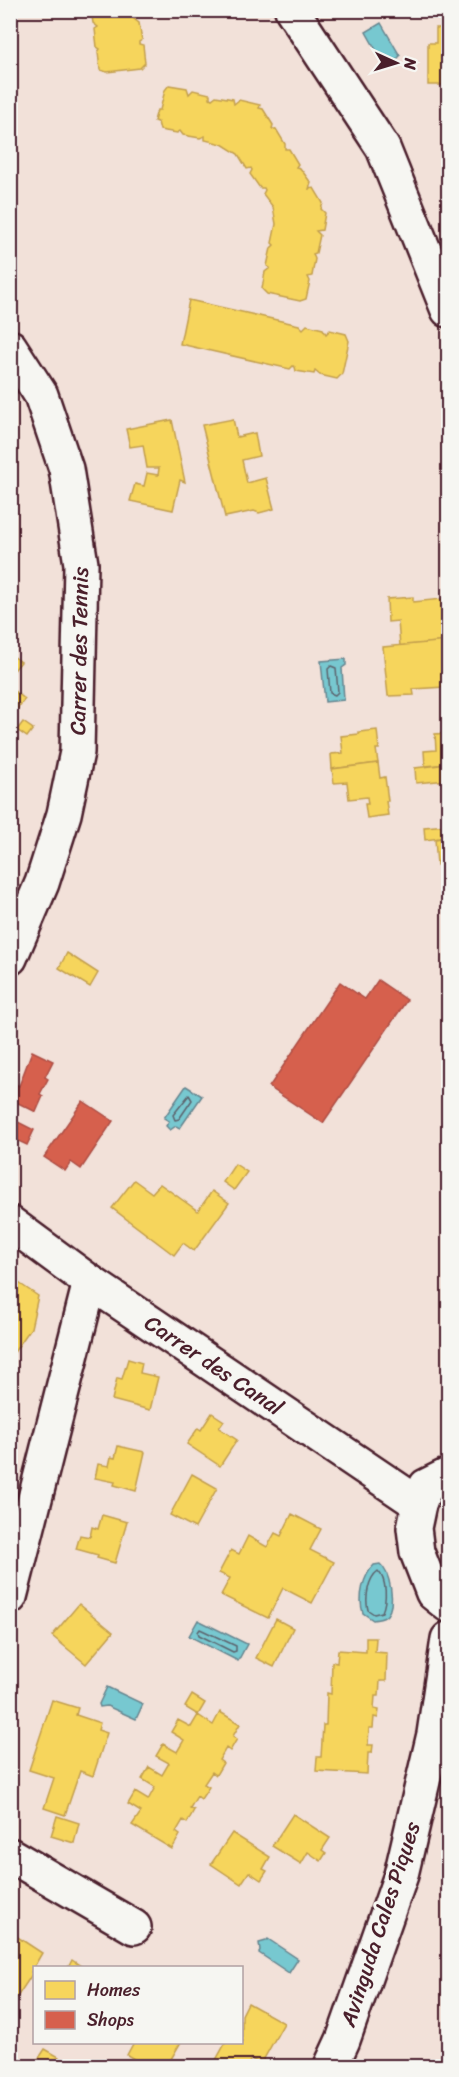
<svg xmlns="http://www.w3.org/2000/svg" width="459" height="2077" font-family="Sriracha,sans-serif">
  <rect width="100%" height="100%" fill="#f2e1d9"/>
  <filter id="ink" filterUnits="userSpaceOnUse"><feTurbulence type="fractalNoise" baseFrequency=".0167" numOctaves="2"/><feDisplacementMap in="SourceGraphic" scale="12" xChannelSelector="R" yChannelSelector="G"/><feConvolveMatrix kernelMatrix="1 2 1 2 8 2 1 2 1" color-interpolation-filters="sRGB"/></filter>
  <g filter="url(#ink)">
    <g fill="#77c8d0" stroke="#65848e" stroke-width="1.5">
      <polygon points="381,23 400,56 393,63 384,64 366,32"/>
      <polygon points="346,659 346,665 342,668 344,700 325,702 321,661"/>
      <polygon points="186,1086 202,1096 180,1128 176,1126 170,1130 166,1126 169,1121 164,1118"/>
      <path d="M380 1564C390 1572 396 1604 387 1615 384 1619 378 1619 373 1620L363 1613C358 1597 363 1576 374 1565Z"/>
      <polygon points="198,1620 247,1644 238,1661 189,1636"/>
      <polygon points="107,1687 143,1704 136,1719 107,1706 100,1707 99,1704"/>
      <polygon points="268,1939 298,1959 289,1973 259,1953 260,1950 259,1943 266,1941"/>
    </g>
    <g fill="#f6d55c" stroke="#c29e4d" stroke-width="1.5">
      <polygon points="91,10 137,10 138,16 134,19 139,23 142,40 139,42 139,44 143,45 145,63 140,68 107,72 100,70 98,52 100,49 97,47 95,29 98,27 93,23"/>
      <polygon points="436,28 448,28 448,85 428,85 428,43 436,43"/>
      <polygon points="169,85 187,88 189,94 193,90 210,94 210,98 212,99 216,96 233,99 234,104 239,100 260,105 259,108 263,109 273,125 272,129 276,129 285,144 285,149 289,149 298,164 296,167 300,168 311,183 309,189 314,188 323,203 321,209 325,213 322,230 316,231 320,235 316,253 313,254 315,259 312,276 308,277 310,281 306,299 300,301 267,294 262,289 265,272 270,268 267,266 271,248 274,245 272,243 276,224 273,207 263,194 265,190 264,188 260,188 250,174 252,170 251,168 247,169 238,154 222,144 205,140 205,136 200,138 183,135 180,131 177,133 160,130 158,122 154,121 157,110 160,110 165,90"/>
      <polygon points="189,300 299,325 303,329 307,325 323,329 326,334 330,330 346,334 349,341 342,374 337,379 320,375 315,371 314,374 296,371 295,367 293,366 290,369 180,344"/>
      <polygon points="233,419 237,437 255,433 259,456 242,460 247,483 266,478 274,509 259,513 254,511 225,517 202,425"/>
      <polygon points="172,420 185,482 180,480 173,510 130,501 135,484 144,486 147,473 158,475 159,468 147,468 143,445 130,447 126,429"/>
      <polygon points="413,597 413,602 442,599 444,626 448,626 448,641 400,646 398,621 388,622 387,599"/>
      <polygon points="448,641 448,660 443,660 445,687 413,689 414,695 388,696 383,647"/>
      <polygon points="10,654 21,662 10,675"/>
      <polygon points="10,688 25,699 10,718"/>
      <polygon points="23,722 33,729 27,737 17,730"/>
      <polygon points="377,730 379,749 376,749 378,763 332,769 331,754 343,753 341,736 359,734 359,732"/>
      <polygon points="448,733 448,764 425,766 424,751 436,750 435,734"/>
      <polygon points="378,763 380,778 385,777 388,801 386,801 388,815 367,818 365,804 368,804 367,797 349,799 347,782 334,783 332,769"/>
      <polygon points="448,764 448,780 416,783 415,768"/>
      <polygon points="448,825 448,837 425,840 424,827"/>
      <polygon points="448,837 448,864 437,865 435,839"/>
      <polygon points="67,953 98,973 90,987 59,968"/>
      <polygon points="235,1164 247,1172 234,1190 223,1182"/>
      <polygon points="134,1180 152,1193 160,1184 198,1211 212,1191 229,1203 194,1251 183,1243 174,1255 112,1208"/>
      <polygon points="10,1277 38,1296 31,1328 10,1358"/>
      <polygon points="128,1359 142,1363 140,1373 158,1377 150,1410 112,1400 117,1378 122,1379"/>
      <polygon points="212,1413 224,1421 219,1428 237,1440 220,1466 187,1444 198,1428 201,1430"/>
      <polygon points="118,1446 145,1452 136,1491 114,1485 115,1482 95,1478 98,1464 109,1466 111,1457 115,1458"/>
      <polygon points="192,1474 217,1488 195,1528 170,1515"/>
      <polygon points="292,1514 321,1529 310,1550 334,1562 312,1603 283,1588 268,1618 221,1595 230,1578 219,1573 231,1550 239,1554 248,1536 267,1547 275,1533 281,1536"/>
      <polygon points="102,1515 127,1522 115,1563 97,1558 98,1555 76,1549 80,1535 90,1537 92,1527 98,1529"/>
      <polygon points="79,1604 113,1632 86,1664 52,1636"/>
      <polygon points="276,1619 293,1628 274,1667 256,1658"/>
      <polygon points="366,1638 376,1638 375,1652 387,1653 386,1681 380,1681 379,1696 375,1696 374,1709 379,1710 378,1718 374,1717 373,1728 369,1728 368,1745 373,1745 372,1753 368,1753 367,1774 316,1771 317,1757 321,1757 323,1725 326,1725 327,1693 331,1694 332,1662 337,1663 338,1650 366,1652"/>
      <polygon points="192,1695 205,1703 198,1715 185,1707"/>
      <polygon points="52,1700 78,1708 76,1715 100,1723 98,1730 107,1733 93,1776 80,1771 65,1815 44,1808 54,1778 29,1770"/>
      <polygon points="220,1712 240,1724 233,1736 237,1739 230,1751 226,1748 219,1760 223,1763 216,1775 212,1772 204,1784 209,1787 201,1799 197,1796 190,1808 194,1810 187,1823 183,1820 176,1832 180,1835 172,1849 132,1825 141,1812 128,1804 135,1792 148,1800 155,1787 142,1779 149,1767 162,1775 169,1763 156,1756 163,1744 177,1752 184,1740 171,1732 178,1720 191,1727 198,1715 213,1725"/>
      <polygon points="293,1814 330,1838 322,1850 326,1853 321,1861 308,1852 301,1864 272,1846"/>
      <polygon points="57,1816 79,1823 74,1843 51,1836"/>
      <polygon points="232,1833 270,1857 263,1869 267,1871 261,1880 249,1872 241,1884 211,1864"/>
      <polygon points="16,1936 42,1953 31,1972 33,1973 15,2000 10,1997 10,1945"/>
      <polygon points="72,1960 84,1968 68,1968"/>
      <polygon points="248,2003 284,2023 261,2064 251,2059 247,2066 228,2066 216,2060 226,2042 242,2042 242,2015"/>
      <polygon points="134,2042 181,2042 167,2066 146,2066 127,2055"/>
      <polygon points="45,2049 59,2057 53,2066 46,2066 37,2061"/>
    </g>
    <g fill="#d6604d" stroke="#ac4c43" stroke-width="1.5">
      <polygon points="378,980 407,1000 323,1123 269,1087 340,982 365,999"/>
      <polygon points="32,1051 53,1061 45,1077 48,1079 40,1094 43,1096 36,1112 10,1099 10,1081 19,1086"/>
      <polygon points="83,1101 113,1121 81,1169 71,1162 65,1171 44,1157"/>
      <polygon points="10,1118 34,1130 27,1145 10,1137"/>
    </g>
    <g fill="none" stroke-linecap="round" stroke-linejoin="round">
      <g stroke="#5c636d" stroke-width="1.5">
        <polygon points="331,666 336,668 338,692 335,695 330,693 328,669"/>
        <polygon points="189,1095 192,1100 179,1119 175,1120 173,1115"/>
        <path d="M378 1571C387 1580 387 1600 382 1612L374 1614 368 1610C365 1598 368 1578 378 1571Z"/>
        <polygon points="200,1629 236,1646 236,1651 233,1652 199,1635 198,1632"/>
      </g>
      <g stroke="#4a1f2b" stroke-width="38">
        <g id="minor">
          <polyline points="292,10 383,148 448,310"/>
          <polyline points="10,347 41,395 66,469 81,564 77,752 64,814 42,883 10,958"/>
          <polyline points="10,1223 90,1282 419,1504"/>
          <polyline points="448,1476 446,1476 426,1486 419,1504 414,1528 417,1552 433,1593 448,1605"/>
          <polyline points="10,1597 90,1282"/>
          <polyline points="10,1855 134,1927"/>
          <polyline points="331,2066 343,2040 401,1875 434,1734 448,1639"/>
        </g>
      </g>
      <use href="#minor" stroke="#f6f6f2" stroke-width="33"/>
    </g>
  </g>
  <g text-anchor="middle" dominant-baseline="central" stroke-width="6" stroke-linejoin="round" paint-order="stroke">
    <g font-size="22" fill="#4a1f2b" stroke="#f6f6f2">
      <text transform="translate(79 651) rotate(-89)">Carrer des Tennis</text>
      <text transform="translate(214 1365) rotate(34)">Carrer des Canal</text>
      <text transform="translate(380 1924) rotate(-72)">Avinguda Cales Piques</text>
    </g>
  </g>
  <rect width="459" height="2077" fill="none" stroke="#f6f6f2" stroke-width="36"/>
  <rect x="18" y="18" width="423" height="2041" fill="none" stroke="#4a1f2b" stroke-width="2" filter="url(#ink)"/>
  <rect x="33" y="1966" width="210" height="78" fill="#f6f6f2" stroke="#b1a0a2" stroke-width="1.5"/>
  <rect x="45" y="1981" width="30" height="18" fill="#f6d55c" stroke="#b1a0a2" stroke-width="1.5"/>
  <text x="87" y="1996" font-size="18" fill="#4a1f2b">Homes</text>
  <rect x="45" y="2011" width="30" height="18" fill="#d6604d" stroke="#b1a0a2" stroke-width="1.5"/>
  <text x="87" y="2026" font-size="18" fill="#4a1f2b">Shops</text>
  <g transform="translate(396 63) rotate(94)" stroke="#f6f6f2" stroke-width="4.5" paint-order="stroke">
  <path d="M0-4.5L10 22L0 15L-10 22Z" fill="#4a1f2b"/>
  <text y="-9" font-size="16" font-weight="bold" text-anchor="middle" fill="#4a1f2b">N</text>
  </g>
</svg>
